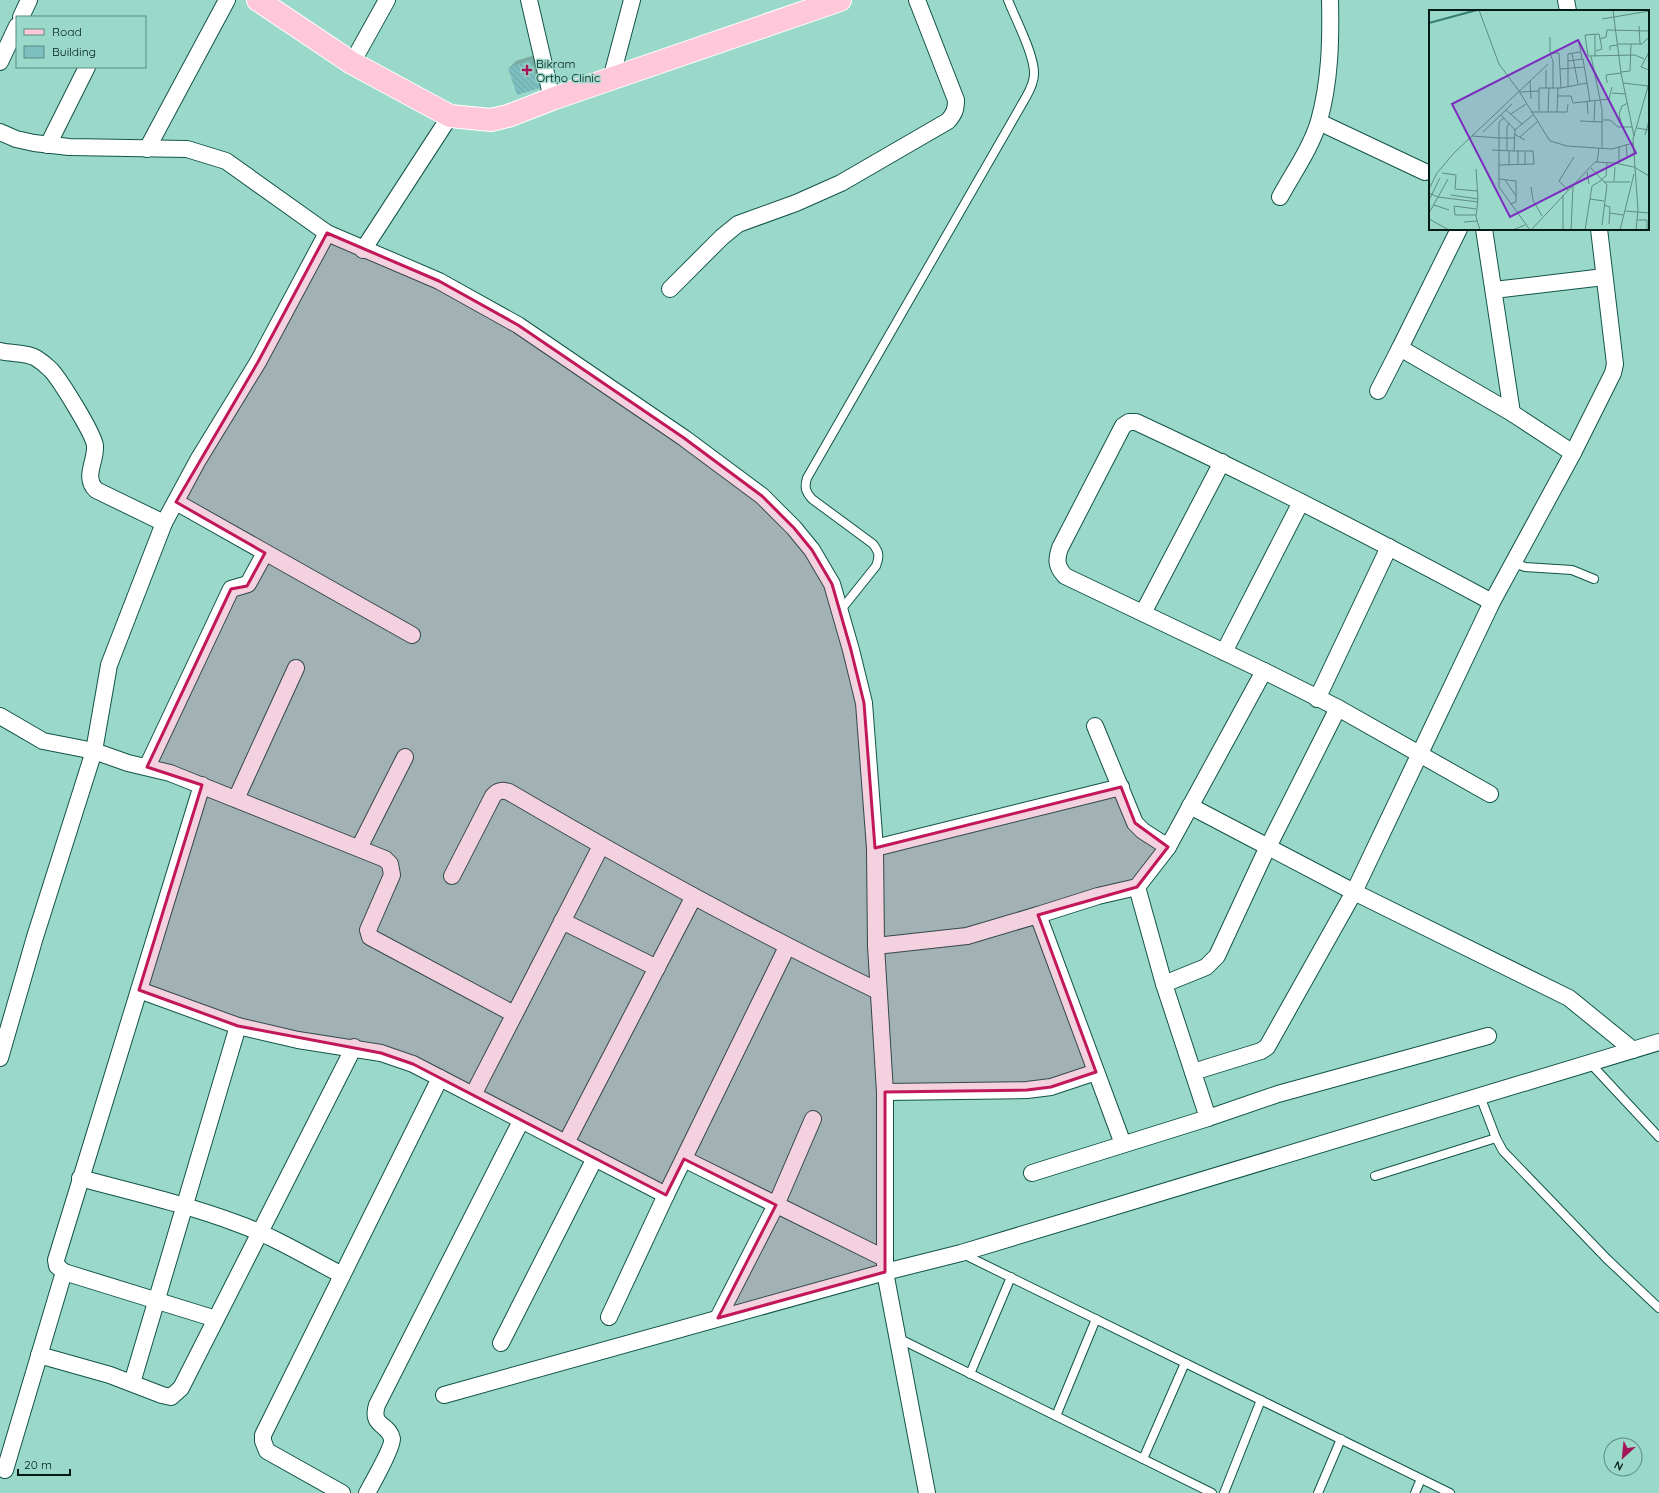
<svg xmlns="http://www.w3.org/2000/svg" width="1659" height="1493" font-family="Quicksand,sans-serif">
  <defs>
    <pattern id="building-back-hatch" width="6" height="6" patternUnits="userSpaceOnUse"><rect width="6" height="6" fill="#7dbfc1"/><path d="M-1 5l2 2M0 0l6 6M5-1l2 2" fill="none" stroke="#6aa4a5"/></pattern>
  </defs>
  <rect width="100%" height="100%" fill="#9ad8ca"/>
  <polygon fill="#0003" points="538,54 547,80 540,87 518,94 509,68 516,61"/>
  <polygon fill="url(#building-back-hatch)" points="531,60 540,88 517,95 508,68"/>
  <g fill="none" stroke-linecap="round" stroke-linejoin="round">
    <g stroke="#125449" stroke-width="10">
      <g id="service">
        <polyline points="1514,563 1525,567 1572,570 1594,579"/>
        <path d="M840 611 876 566C880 556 879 552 873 544L812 499C806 492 804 488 807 478L1026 97C1030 90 1034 82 1034 74 1035 56 1015 18 1008 0"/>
        <polyline points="1590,1063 1659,1137"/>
        <polyline points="1480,1096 1496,1138 1503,1151 1607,1259 1659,1308"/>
        <polyline points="1375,1176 1496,1138"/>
        <polyline points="963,1254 1450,1493"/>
        <polyline points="898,1338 1212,1493"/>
        <polyline points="970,1374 1011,1277"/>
        <polyline points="1056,1416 1096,1319"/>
        <polyline points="1143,1459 1185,1363"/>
        <polyline points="1224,1493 1261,1400"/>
        <polyline points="1318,1493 1341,1439"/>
        <polyline points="1415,1493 1421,1479"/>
      </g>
    </g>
    <g stroke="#125449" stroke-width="18">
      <g id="minor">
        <polyline points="529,0 552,99"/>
        <polyline points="1566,0 1568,11"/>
        <polyline points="21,17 29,0"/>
        <polyline points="0,62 17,26"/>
        <polyline points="352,63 387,0"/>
        <polyline points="611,79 632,0"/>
        <polyline points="1319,122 1425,172"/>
        <polyline points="0,132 16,139 34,143 69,147 187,149 226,161 327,233 439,281 518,325 684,438 762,496 794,528 812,550 832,584 851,650 864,703 875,848 876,946 885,1092 885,1272 927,1493"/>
        <polyline points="48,145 87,67"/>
        <polyline points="147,149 227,0"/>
        <path d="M1280 197C1293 173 1311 148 1319 121 1330 81 1331 41 1330 0"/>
        <polyline points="1459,229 1400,348 1512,413 1573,453"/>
        <polyline points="1484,229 1512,413"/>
        <polyline points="363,250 450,116"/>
        <path d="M670 289 722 237 738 224 796 203 841 183 948 121C954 114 956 110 956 100L917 0"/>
        <polyline points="1494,290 1604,277"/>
        <path d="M0 351C11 354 26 352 36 358 41 361 47 366 51 370 60 380 94 434 95 446 96 462 83 477 96 490L164 523"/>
        <polyline points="1378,391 1400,348"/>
        <polyline points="176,502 412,635"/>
        <polyline points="1143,613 1222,462"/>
        <polyline points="1224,652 1301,502"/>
        <path d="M1264 671 1065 576C1056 566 1056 560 1060 548L1123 426 1129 422H1136C1257 478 1375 539 1492 602"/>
        <polyline points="1317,699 1389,547"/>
        <polyline points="0,716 43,741 94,751 128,763 170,773 385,859 390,864 392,875 368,930 370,937 514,1014"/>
        <polyline points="1095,726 1135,823 1143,831 1168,847"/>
        <polyline points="147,767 231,589 248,584 265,553"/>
        <polyline points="202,785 56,1260 57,1266 64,1272 216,1319"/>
        <polyline points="236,799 296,668"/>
        <polyline points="1190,806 1354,892 1492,602 1573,453 1613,373 1615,364 1599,229"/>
        <polyline points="359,848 405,757"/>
        <polyline points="875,848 1121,787"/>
        <path d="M452 876 493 796C498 790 502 790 509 792 630 863 752 930 878 991"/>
        <polyline points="1137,887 1164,984 1208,1118"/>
        <polyline points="562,921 657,968"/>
        <polyline points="876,946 967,936 1038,915"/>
        <polyline points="1164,984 1206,967 1217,956 1263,857 1338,708"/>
        <polyline points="139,990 238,1026 298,1040 381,1053 413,1064 440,1078"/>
        <polyline points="0,1058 35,937 94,751 109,665 164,523 198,460 258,362 327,233"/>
        <polyline points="1193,1072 1261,1051 1267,1047 1354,892 1569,998 1633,1050"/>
        <polyline points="885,1092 1027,1090 1051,1087 1096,1072"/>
        <polyline points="473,1095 601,846"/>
        <polyline points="566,1143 693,898"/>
        <polyline points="1123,1144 1038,915 1098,896 1137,887 1168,847 1264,671 1338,708 1490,794"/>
        <polyline points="684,1159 884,1258"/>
        <polyline points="1032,1173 1208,1118 1278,1094 1488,1036"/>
        <path d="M80 1178C132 1192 185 1204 236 1223 273 1236 307 1257 342 1275"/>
        <polyline points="609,1317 666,1195"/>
        <polyline points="718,1318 776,1205 813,1119"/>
        <polyline points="501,1343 595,1158"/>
        <polyline points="39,1355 110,1375 162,1395 171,1397 181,1388 354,1047"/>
        <polyline points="132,1383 238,1026"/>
        <polyline points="444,1395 885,1272 961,1253 1659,1042"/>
        <polyline points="5,1470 64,1272"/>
        <polyline points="342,1493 267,1451 263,1441 263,1435 440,1078 666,1195 787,947"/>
        <path d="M367 1493C372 1484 393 1447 392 1439 389 1423 370 1427 377 1405L521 1121"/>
      </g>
    </g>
    <g stroke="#fff" stroke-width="24">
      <polyline id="primary" points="258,0 352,63 450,116 491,120 508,116 552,99 840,0"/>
    </g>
    <use href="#service" stroke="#fff" stroke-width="8"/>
    <use href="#minor" stroke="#fff" stroke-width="16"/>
    <use href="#primary" stroke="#fec8da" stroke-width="22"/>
  </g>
  <path fill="#c2185b" fill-opacity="0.2" stroke="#c2185b" stroke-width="3" stroke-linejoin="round" d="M327 233 439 281 518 325 684 438 762 496 794 528 812 550 832 584 851 650 864 703 875 848 1121 787 1135 823 1168 847 1137 887 1038 915 1096 1072 1051 1087 1027 1090 885 1092V1272L718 1318 776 1205 684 1159 666 1195 413 1064 381 1053 238 1026 139 990 202 785 147 767 231 589 247 586 265 553 176 502 258 362Z"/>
  <path fill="#a4155a" stroke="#9ad8ca" stroke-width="1.5" d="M525 64h4v4h4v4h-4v4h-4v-4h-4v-4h4z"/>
  <g text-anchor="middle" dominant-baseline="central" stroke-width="3" stroke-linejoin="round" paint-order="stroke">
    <g font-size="12" fill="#021b16" stroke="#9ad8ca" text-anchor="start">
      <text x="536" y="63">Bikram<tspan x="536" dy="14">Ortho Clinic</tspan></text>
    </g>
  </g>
  <g transform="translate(1429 10)">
    <rect width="220" height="220" fill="#9ad8ca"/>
    <path fill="none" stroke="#367e70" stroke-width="2" d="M0 13 48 0"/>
    <path fill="none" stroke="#5d8c82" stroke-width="1" d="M50 0 70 54 90 81 121 131 138 136 183 139 204 133M184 0 192 63 205 126M173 9 220 1M210 16 211 34M166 24V46M121 27V43M171 29 177 27 178 20 220 21M150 32 153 49M189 34H213L220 27M181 40V36L189 35M167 41 173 39 170 24 156 25 159 46 206 45 215 49M220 42 212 57 220 60M143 43 149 74M162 46 173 99V138M139 51 154 49 161 91M131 59 155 57M117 60V78M192 62 201 61 202 34M101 71 102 89M178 73 177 65 192 63M194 73 219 76M139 77V44L151 42M132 78 158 73M91 82 110 81M183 83 197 84M129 86H142L144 93 180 89 183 77M158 91 159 104M110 101V78H132L130 43H121L124 51V78M102 102H138L139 94M119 102 120 78M128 102 129 78M82 104 97 94M72 105 86 120M174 110H181L189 117H203M151 111 174 112M165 111 166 90M93 114 104 105M193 116 190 104 193 96 199 93M208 118 220 120M54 122 83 94M85 124 96 130M216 125 220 111M43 126 70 128V112L75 108M91 127 108 112M85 128H70V177L101 220M197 134 198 146M63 140 85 141 86 120 93 114 77 100M78 141V117L80 113M80 141V155M168 152 170 138M190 153V137M70 155 105 154 104 141H85M89 155V141M96 155V141M162 158 178 175 173 215M47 159 49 189 47 207 51 220M158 162 160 174M13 163 27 165 26 179 48 181M70 169 87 171V186M76 170 87 186V192L81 194M172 170 177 166 178 153M185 171 186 157M175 172H201M102 177 104 190 113 206M0 179 8 163 25 143 119 54M139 180 130 171 145 147M0 183 9 187 19 169M22 185 49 189M134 185V220M161 189 175 191M0 190 11 168M5 195 20 200M175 195 181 197 180 214M196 201 220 203M0 203 9 187 49 192M181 203 194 205M47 205H26L25 196 47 199M0 209 20 220M208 210H218V220M35 212 48 211M84 220 96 215M102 220 166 152 186 153 205 157 220 166M142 220 144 176M156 220 163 176 173 170M191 220 205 164M207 220 209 200 204 129 220 73"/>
    <path fill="#7b2cbf" fill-opacity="0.15" stroke="#7b2cbf" stroke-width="2" d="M149 30 207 143 81 207 23 94Z"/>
    <rect width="220" height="220" fill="none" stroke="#021b16" stroke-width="2"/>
  </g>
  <rect x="16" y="16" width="130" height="52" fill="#9ad8ca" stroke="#5d8c82"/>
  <rect x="24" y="29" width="20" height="6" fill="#fec8da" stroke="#5d8c82"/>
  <text x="52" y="36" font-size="12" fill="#021b16">Road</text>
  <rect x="24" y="46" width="20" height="12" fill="#7dbfc1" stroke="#5d8c82"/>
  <text x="52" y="56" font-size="12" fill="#021b16">Building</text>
  <g transform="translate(1623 1457) rotate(207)"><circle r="19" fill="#9ad8ca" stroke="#5d8c82"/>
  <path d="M0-3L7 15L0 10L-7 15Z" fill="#a4155a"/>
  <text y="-6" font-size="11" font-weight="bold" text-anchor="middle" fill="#021b16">N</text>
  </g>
  <path d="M18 1469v6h52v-6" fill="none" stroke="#021b16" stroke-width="2"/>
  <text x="24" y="1469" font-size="12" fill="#021b16" stroke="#9ad8ca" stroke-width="3" paint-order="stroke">20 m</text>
</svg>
